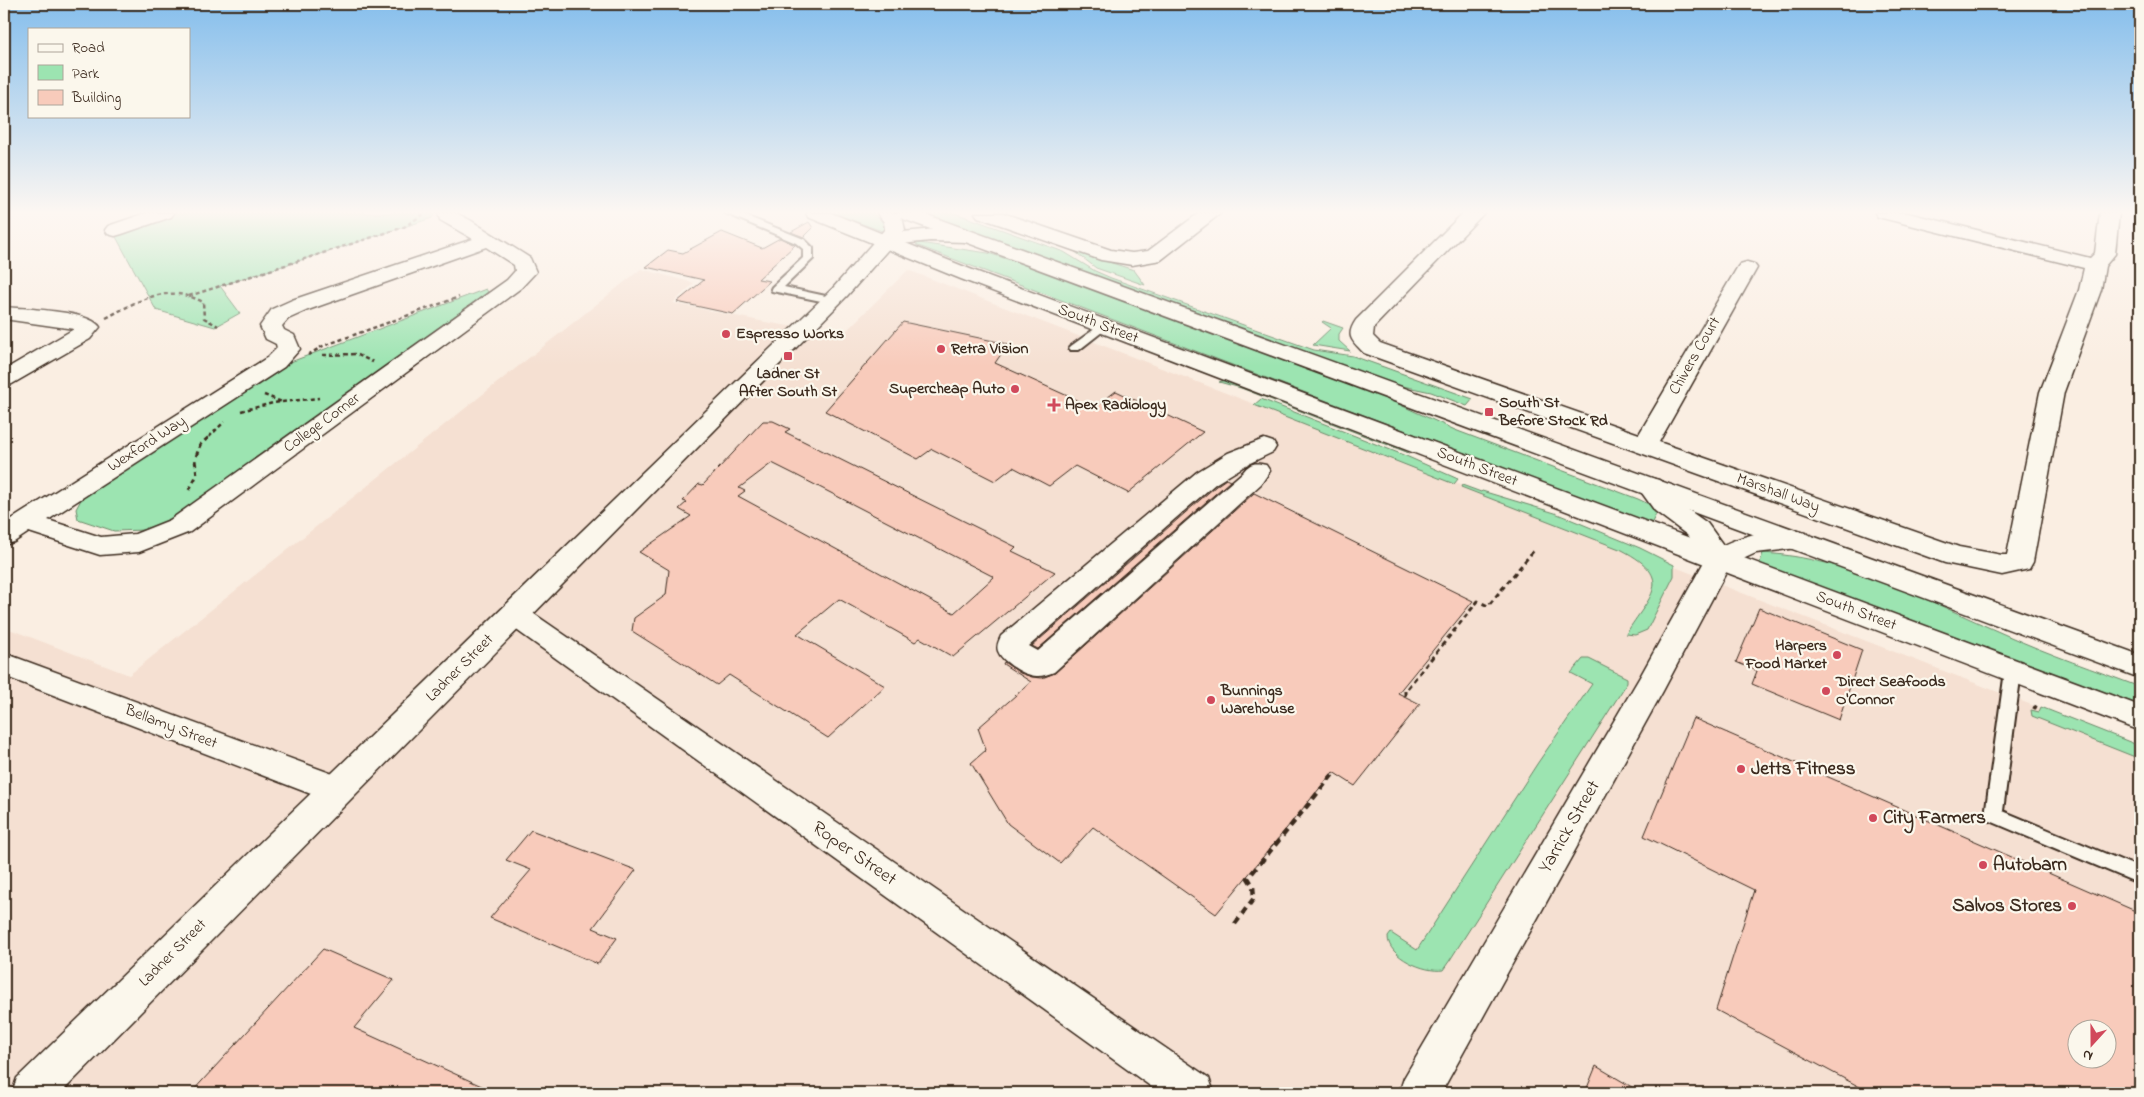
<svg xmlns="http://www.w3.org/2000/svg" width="2144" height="1097" font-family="'Indie Flower',sans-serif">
  <rect width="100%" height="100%" fill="#faeee2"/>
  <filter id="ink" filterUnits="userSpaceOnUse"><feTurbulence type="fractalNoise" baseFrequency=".02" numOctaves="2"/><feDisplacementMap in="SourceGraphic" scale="10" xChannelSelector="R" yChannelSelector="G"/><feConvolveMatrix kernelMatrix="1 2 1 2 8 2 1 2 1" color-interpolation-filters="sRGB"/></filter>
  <g filter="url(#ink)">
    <path fill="#f5e0d2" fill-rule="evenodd" d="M641 269 694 283 673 303 765 322 842 335 908 270 2140 747V1093H4V627L129 675ZM2076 1030H2106V1060H2076Z"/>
    <g fill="#9ce4b1" stroke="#6c8768">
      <polygon points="176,213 435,213 432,218 220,286 240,313 215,327 156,310 115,235"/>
      <polygon points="832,213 872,213 885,224 885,232"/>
      <polygon points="921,213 955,213 1064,252 1095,271 1111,278 1314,350 1353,356 1473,399 1467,406 1431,392 1388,383"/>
      <polygon points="919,243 988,253 1042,270 1381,396 1455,430 1638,499 1659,509 1651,524 916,245"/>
      <polygon points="1074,251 1134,270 1145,285 1096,268"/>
      <polygon points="486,289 488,292 171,520 146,530 114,531 78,519 76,509 84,494 277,367"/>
      <polygon points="1323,321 1343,328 1339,334 1339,341 1350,351 1313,345 1331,328 1322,322"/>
      <polygon points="1225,380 1373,436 1409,453 1241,388 1219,382"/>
      <polygon points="1261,399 1406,456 1458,479 1454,484 1254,405"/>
      <path d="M1462 485 1481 492 1482 491 1555 513 1640 548 1674 565V576L1647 630 1635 635 1626 634C1649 596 1677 579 1622 550L1461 487Z"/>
      <path d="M1763 553C1849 558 1928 601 2006 635 2050 655 2095 670 2140 687V705L1759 566Z"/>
      <path d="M1583 659H1589L1627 678V683L1450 960 1443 970C1425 973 1388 957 1388 937L1391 933 1417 950 1537 764 1592 684 1571 673Z"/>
      <polygon points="2041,707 2140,746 2140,759 2032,716 2031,710 2039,712"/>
    </g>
    <g fill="#f8cbbb" stroke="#3b2a1e" fill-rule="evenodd">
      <polygon points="809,222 813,228 804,237 791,232"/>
      <polygon points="722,232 762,248 780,238 795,245 758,279 770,281 733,314 677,302 704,280 646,267 668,250 683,253"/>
      <polygon points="903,322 1008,344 995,363 1094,408 1116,391 1203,432 1128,493 1075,466 1049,486 1013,467 995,481 932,449 918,459 825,411"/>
      <path d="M763 421H773L790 429 785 432 1016 547 1012 551 1055 572 953 657 920 638 915 642 839 599 797 634 885 686 828 738 729 675 717 685 632 631 634 618 666 595 669 570 639 552 691 516 679 509 687 502 683 501 699 484 703 485ZM772 463 792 473 994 577 954 613 738 496 745 491 739 488Z"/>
      <polygon points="1226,479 1230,481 1038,649 1032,646 1216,486"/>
      <polygon points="1254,493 1473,601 1398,693 1420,704 1355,786 1333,772 1216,914 1093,827 1060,863 1008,824 971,763 986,750 978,728 1031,682 1003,664 1004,662 1020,673 1032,677 1042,678 1055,673"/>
      <polygon points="1759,608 1862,650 1839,720 1752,684 1757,671 1736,662"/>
      <path d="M1693 718 2140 913V1093H1871L1716 1010 1754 890 1644 836ZM2076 1030H2106V1060H2076Z"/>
      <polygon points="531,830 636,870 593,928 617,938 598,964 490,918 531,870 506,860"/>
      <polygon points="323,949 394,980 354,1028 497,1093 191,1093"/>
      <polygon points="1596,1066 1642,1093 1585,1093"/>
    </g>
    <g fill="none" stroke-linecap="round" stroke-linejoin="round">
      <g stroke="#3b2a1e" stroke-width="4">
        <g id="service">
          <polygon points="725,213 738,213 804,239 813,248 813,259 784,287 835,298 836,300 835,302 831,303 772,291 771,289 772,287 803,258 803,249 796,243"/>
          <polygon points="1103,323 1107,324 1108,326 1107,328 1079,350 1071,350 1069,348 1071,346"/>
          <polygon points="2013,665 2018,667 2021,671 2003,811 2140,868 2140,884 1988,820 1985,815 2005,671 2008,667"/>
        </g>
      </g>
      <g stroke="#3b2a1e" stroke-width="3">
        <g id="minor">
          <polygon points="146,213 174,213 171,217 122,234 115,236 108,234 105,230 108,226"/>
          <path d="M438 213H456L470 220 530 258 536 272 521 288 190 532 139 552 100 555 29 532 14 542 4 545V524L268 357 277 348 276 344 266 339 260 326 272 309 292 300 473 239 440 220ZM486 247 514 265 515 271 507 280 170 520 135 534 101 537 48 520 284 367 300 349 294 335 284 330 282 326 288 319 308 310Z"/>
          <polygon points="975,213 1003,213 1111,250 1132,253 1148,251 1199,213 1221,213 1161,260 1132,265 1101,260 978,217"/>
          <path d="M1463 213H1484L1374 327 1373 336 1380 343 1639 434 1737 268 1740 264 1747 262 1754 264 1757 268 1659 442 1959 547 2002 555H2007L2040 392 2079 290 2084 268 1878 217 1875 213H1908L2090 258 2095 253 2100 213H2119L2115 254 2105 266 2101 290 2064 392 2033 562 2029 569 2002 575 1945 563 1364 353C1352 341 1345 336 1356 320Z"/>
          <path d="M4 307C25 309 88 310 100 327L90 339 12 384 4 386V370L74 329 4 319Z"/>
          <path d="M1264 439 1273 442 1276 447 1273 452 1246 465 1215 484 1029 646 1038 651 1243 472C1250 463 1255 462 1266 465L1270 471 1261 484 1054 672C1049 674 1043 676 1038 676 1026 677 1002 662 998 651 996 645 999 641 1001 636L1197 472 1228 453Z"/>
          <path d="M1650 478 1659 480 1673 499 1707 523 1723 545C1747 534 1780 526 1806 533L1810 540 1806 547 1756 553 1730 565 1663 691 1441 1093H1399L1404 1078 1641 675 1705 560 1687 535 1655 511 1637 486 1641 480Z"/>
          <polygon points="514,603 524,607 1209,1078 1214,1093 1160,1093 504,621 499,614 504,607"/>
          <polygon points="4,653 349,780 354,790 349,800 337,804 4,676"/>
        </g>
      </g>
      <g stroke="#3b2a1e" stroke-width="3">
        <path id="tertiary" d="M877 213H896L903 221 905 230 903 232C926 230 951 226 973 232L976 236 973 240 966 242 930 241 892 245 847 296 61 1093H12L17 1078 833 288 885 229 884 222Z"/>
      </g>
      <g stroke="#3b2a1e" stroke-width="3">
        <g id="trunk">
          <polygon points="806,213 831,213 975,271 2140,706 2140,731 961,279 808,217"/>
          <polygon points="895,213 922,213 2140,655 2140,678 898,217"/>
        </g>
      </g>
      <g stroke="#3b2a1e" stroke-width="2.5" stroke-dasharray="4 3" stroke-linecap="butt">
        <polyline points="189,296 404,227 425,213"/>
        <path d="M106 318C140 300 166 283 203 302L204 318 218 326"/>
        <polyline points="308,355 323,346 459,297"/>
        <polyline points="323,355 356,354 373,362"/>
        <polyline points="264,395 282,402"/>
        <polyline points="241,411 273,403 319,398"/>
        <polyline points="209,437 224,422"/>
      </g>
      <g stroke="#3b2a1e" stroke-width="3" stroke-dasharray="5 4" stroke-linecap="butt">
        <polyline points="189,490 197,475 195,460 200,445 210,436"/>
        <polyline points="1405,696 1405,691 1478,601 1488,606 1535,549"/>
        <polyline points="2033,707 2035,708 2037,704"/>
      </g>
      <polyline stroke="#3b2a1e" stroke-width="4.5" stroke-dasharray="7 5" stroke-linecap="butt" points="1235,924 1254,898 1253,886 1248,878 1334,773"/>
      <use href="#service" fill="#fbf7ec" fill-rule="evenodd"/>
      <use href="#minor" fill="#fbf7ec" fill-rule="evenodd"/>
      <use href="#tertiary" fill="#fbf7ec" fill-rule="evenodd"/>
      <use href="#trunk" fill="#fbf7ec" fill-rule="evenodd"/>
    </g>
  </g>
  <linearGradient id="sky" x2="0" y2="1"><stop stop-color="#85beec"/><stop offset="0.58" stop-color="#fdf7f2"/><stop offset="1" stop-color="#fdf7f2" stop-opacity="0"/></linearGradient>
  <rect width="2144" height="366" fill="url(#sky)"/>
  <g fill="#d1495b" stroke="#fbf7ec" stroke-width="2">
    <circle cx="726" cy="334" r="5"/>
    <circle cx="941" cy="349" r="5"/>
    <rect x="783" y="351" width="10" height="10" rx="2.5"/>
    <circle cx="1015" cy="389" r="5"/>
    <path d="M1051.5 397.5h5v5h5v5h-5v5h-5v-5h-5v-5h5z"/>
    <rect x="1484" y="407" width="10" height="10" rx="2.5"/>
    <circle cx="1837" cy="655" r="5"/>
    <circle cx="1826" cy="691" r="5"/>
    <circle cx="1211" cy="700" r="5"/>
    <circle cx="1741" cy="769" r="5"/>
    <circle cx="1873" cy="818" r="5"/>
    <circle cx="1983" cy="865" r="5"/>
    <circle cx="2072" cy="906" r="5"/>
  </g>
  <g text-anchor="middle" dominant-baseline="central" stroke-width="4.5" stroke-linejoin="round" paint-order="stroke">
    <g font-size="16" fill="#3b2a1e" stroke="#fbf7ec">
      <text transform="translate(1098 324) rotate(21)">South Street</text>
      <text transform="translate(1695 356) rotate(-60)">Chivers Court</text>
      <text transform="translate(322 423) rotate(-36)">College Corner</text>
      <text transform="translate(147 444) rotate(-33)">Wexford Way</text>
      <text transform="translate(1477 467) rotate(21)">South Street</text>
      <text transform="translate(1778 493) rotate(20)">Marshall Way</text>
      <text transform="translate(1856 611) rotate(21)">South Street</text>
      <text transform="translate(460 668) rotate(-45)">Ladner Street</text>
      <text transform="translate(171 727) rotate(21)">Bellamy Street</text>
      <text transform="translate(173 953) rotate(-45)">Ladner Street</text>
    </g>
    <g font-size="16" font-weight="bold" fill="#3b2a1e" stroke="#fbf7ec" text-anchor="start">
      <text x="736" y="334">Espresso Works</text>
      <text x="951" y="349">Retra Vision</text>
      <text x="788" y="374" text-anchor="middle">Ladner St<tspan x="788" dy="18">After South St</tspan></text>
      <text x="1005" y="389" text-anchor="end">Supercheap Auto</text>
      <text x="1499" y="403">South St<tspan x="1499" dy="18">Before Stock Rd</tspan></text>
      <text x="1065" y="405">Apex Radiology</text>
      <text x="1827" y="646" text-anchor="end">Harpers<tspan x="1827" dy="18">Food Market</tspan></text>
      <text x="1836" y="682">Direct Seafoods<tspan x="1836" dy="18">O'Connor</tspan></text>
      <text x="1221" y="691">Bunnings<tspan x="1221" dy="18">Warehouse</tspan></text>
    </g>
    <g font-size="19" font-weight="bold" fill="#3b2a1e" stroke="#fbf7ec" text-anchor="start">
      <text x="1751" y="769">Jetts Fitness</text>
      <text x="1883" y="818">City Farmers</text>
      <text x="1993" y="865">Autobarn</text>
      <text x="2062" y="906" text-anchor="end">Salvos Stores</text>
    </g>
    <g font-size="19" fill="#3b2a1e" stroke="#fbf7ec">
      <text transform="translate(1570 827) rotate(-60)">Yarrick Street</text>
      <text transform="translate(854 854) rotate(35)">Roper Street</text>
    </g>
  </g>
  <rect width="2144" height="1097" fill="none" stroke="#fbf7ec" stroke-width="20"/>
  <rect x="10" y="10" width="2124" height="1077" fill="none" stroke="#3b2a1e" stroke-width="2" filter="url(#ink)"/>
  <rect x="28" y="28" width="162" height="90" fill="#fbf7ec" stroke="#aea59a"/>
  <rect x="38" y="44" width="25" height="8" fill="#fbf7ec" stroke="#aea59a"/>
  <text x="72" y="52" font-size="15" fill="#3b2a1e">Road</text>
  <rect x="38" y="65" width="25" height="15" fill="#9ce4b1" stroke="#aea59a"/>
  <text x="72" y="78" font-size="15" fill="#3b2a1e">Park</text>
  <rect x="38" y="90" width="25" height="15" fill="#f8cbbb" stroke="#aea59a"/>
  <text x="72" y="102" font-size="15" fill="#3b2a1e">Building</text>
  <g transform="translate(2092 1044) rotate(201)"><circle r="24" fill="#fbf7ec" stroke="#aea59a"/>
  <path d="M0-4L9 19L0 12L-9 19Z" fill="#d1495b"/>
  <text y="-8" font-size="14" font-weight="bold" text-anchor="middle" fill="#3b2a1e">N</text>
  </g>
</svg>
